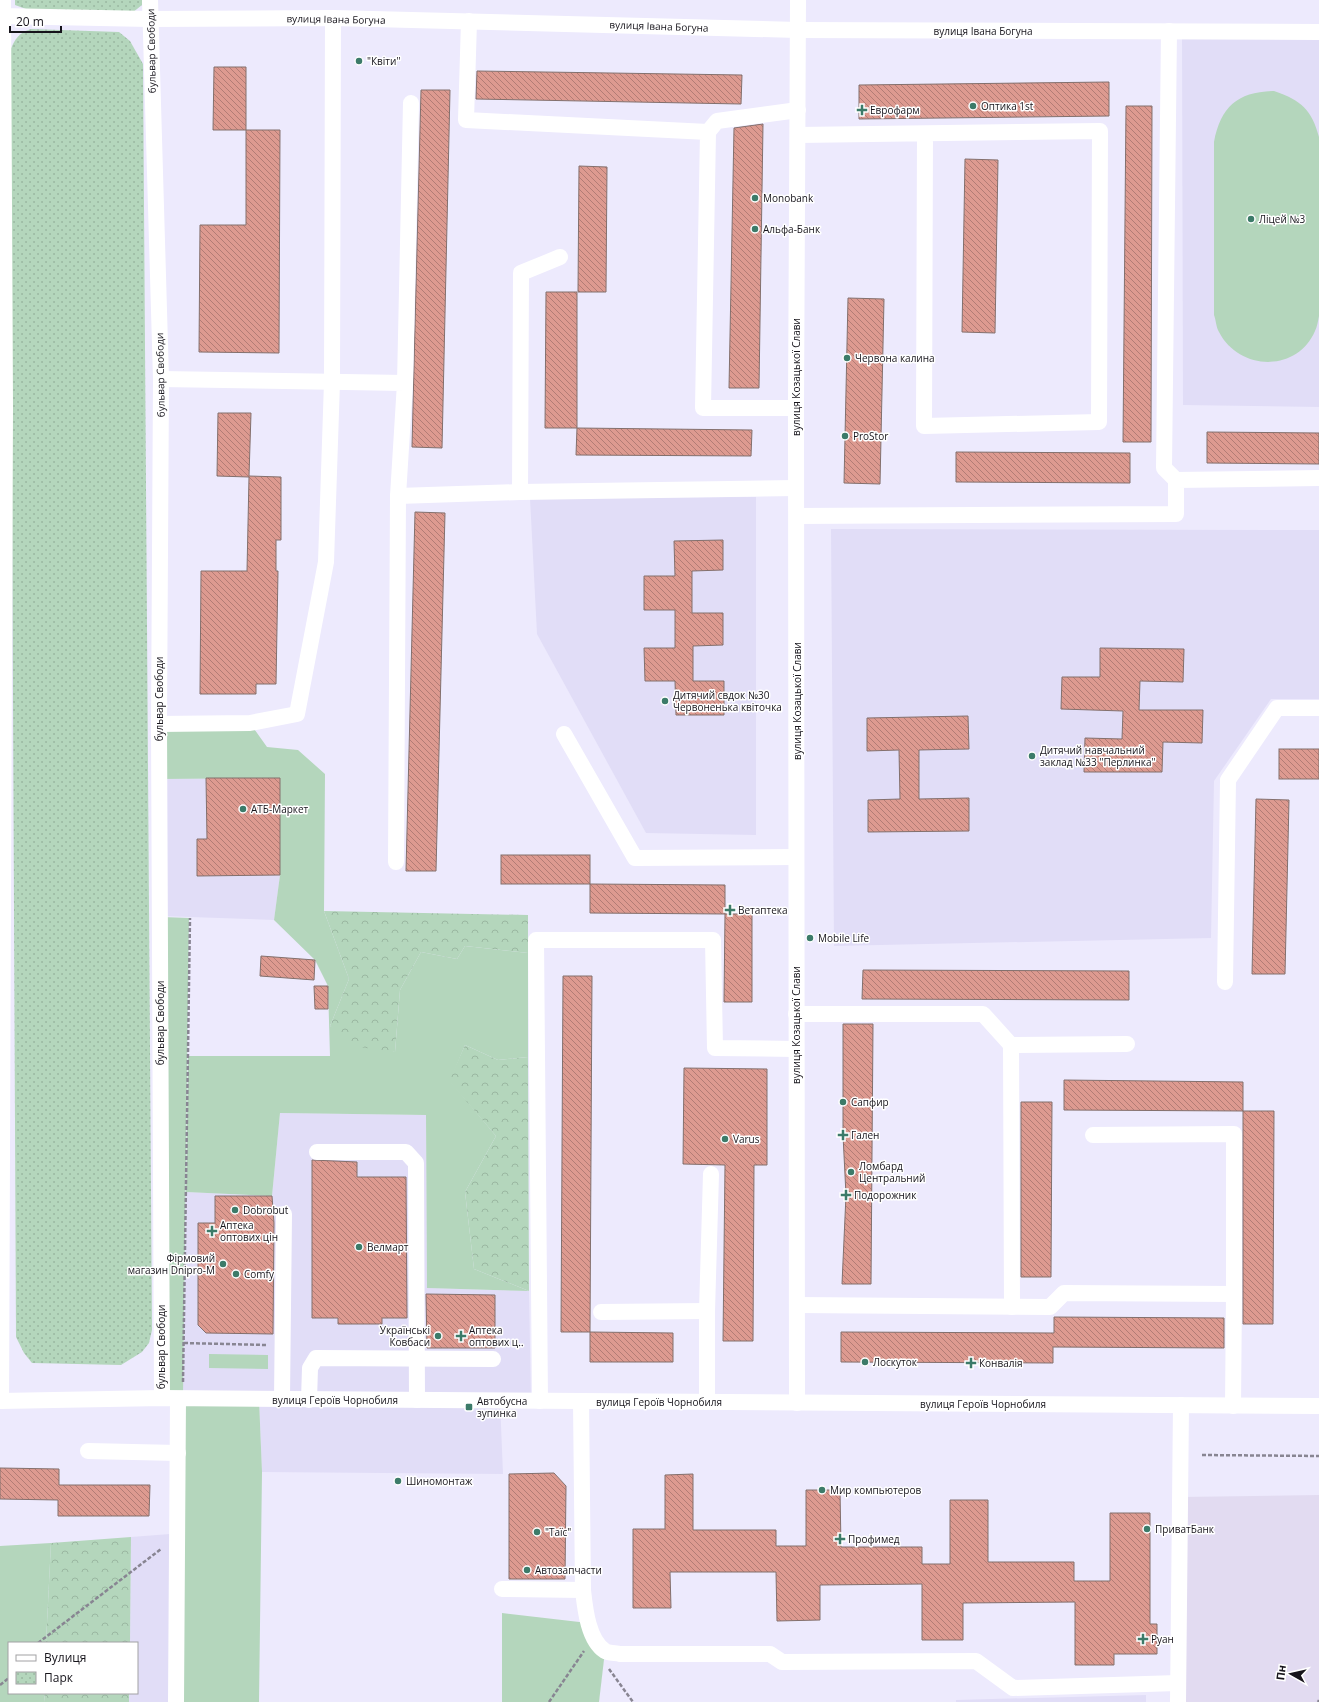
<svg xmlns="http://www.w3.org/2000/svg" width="1319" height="1702" font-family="'Open Sans',sans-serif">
  <defs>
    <pattern id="forest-crowns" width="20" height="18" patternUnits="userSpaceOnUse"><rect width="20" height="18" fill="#b4d6bc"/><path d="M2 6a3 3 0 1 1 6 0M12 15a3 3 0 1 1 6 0" fill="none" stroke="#9ab7a1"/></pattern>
    <pattern id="park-dots" width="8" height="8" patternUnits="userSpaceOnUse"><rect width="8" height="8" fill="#b4d6bc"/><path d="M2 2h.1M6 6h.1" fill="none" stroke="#9ab7a1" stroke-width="1.8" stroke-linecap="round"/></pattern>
    <pattern id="building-back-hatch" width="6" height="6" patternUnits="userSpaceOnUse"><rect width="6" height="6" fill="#dd9a90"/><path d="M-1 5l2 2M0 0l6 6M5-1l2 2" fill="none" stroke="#b27c75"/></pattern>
  </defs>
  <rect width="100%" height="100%" fill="#edeafd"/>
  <g fill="#e1ddf7">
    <polygon points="1319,32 1319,407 1183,405 1182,34"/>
    <polygon points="756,497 756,835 646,833 537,634 530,498"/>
    <polygon points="831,529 1319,530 1319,699 1271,699 1214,781 1211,938 834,946"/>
    <polygon points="280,778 280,875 274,920 161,916 160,779"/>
    <polygon points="280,1113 426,1115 427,1288 529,1291 531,1401 500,1401 503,1474 262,1472 259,1399 183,1399 186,1192 272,1196"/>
    <polygon points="183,1533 181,1702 129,1702 129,1693 137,1693 137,1643 130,1643 131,1537"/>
    <polygon points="1146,1695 1146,1702 956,1702 956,1700"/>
  </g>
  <polygon fill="#e2dbf1" points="1319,1495 1319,1702 1178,1702 1180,1497"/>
  <g fill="#b4d6bc">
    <path d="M1274 91C1301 100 1312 110 1319 137V316C1318 321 1317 327 1315 331 1297 373 1239 371 1219 332 1216 327 1216 320 1214 315V142C1221 106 1238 92 1274 91Z"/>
    <polygon points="250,723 267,747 298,750 325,774 324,911 349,979 330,1026 395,1052 400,990 421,952 457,959 465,946 528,953 528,1057 498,1060 465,1045 450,1081 496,1136 465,1192 474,1269 529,1291 427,1288 426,1115 280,1113 272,1196 186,1192 188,1056 330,1056 328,986 315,960 274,920 280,875 280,778 160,779 159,724"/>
    <polygon points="162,917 189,918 183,1399 259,1399 262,1472 259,1702 183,1702 183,1399 162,1398"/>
    <polygon points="209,1354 268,1355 268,1369 209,1368"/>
    <polygon points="51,1543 46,1643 9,1643 9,1693 44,1693 45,1702 0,1702 0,1546"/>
    <polygon points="502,1613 588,1623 605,1651 599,1702 502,1702"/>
  </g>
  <g fill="url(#forest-crowns)">
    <polygon points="324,911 528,915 528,953 465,946 457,959 421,952 400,990 395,1052 359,1047 330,1026 349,979"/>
    <polygon points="465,1045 498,1060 528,1057 529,1291 474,1269 465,1192 496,1136 449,1081"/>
    <polygon points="131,1537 130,1643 46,1643 51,1543"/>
    <polygon points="44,1693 129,1693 129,1702 45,1702"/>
  </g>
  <g fill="url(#park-dots)">
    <polygon points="15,0 142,0 142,5 132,13 26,9 15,5"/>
    <path d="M31 29 119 32 130 41 143 64 152 1330 149 1343 142 1352 121 1365 32 1363 24 1353 16 1337 10 51C15 38 19 33 31 29Z"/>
  </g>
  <g fill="url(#building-back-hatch)" stroke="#83706d">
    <polygon points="214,67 246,67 246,130 213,130"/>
    <polygon points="477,71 742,75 741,104 476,99"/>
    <polygon points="1109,82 1109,116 859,119 859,85"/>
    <polygon points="421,90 450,90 442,448 412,447"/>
    <polygon points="1126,106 1152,106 1151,442 1123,442"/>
    <polygon points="763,124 759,388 729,388 734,128"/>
    <polygon points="246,130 280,130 279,353 199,352 200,225 246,225"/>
    <polygon points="965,159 998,160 995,333 962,332"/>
    <polygon points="579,166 607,167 606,292 578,292"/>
    <polygon points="546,292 577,292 577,428 545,428"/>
    <polygon points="848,298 884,299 880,484 844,483"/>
    <polygon points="218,413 251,413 249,476 281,477 281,540 276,540 276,571 278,571 276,684 256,684 256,694 200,694 201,571 247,571 249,477 217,476"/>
    <polygon points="577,428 752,430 751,456 576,455"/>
    <polygon points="1207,432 1319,433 1319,464 1207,463"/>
    <polygon points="956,452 1130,453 1130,483 956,482"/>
    <polygon points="415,512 445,513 436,871 406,871"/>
    <polygon points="723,540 723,570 692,571 692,613 723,613 723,645 693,646 693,681 724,681 724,715 676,715 675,681 645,681 644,648 675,648 675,610 644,610 644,576 675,576 674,541"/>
    <polygon points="1100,648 1184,649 1183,682 1140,681 1139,710 1203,710 1202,743 1163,742 1162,772 1084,772 1085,738 1122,739 1123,711 1061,709 1062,677 1100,677"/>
    <polygon points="968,716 969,749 919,750 919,799 969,798 969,831 868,832 868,800 900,799 899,750 867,751 867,718"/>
    <rect x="1279" y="749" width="40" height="30"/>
    <polygon points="206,778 280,778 280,875 197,876 197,839 207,839"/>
    <polygon points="1256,799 1289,800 1285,974 1252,974"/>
    <rect x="501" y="855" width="89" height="29"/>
    <polygon points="590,884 725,885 725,914 590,913"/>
    <polygon points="725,914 752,914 752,1002 724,1002"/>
    <polygon points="261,956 315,960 314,980 260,976"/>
    <polygon points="863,970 1129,971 1129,1000 862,999"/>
    <polygon points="563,976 592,976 590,1332 561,1332"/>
    <polygon points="314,986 328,986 328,1009 315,1009"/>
    <polygon points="843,1024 873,1024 871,1284 842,1284 846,1195 843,1135"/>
    <polygon points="684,1068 767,1069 767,1165 754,1165 753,1341 723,1341 725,1165 683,1164"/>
    <polygon points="1064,1080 1243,1082 1243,1111 1064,1110"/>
    <polygon points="1021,1102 1052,1102 1051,1277 1021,1277"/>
    <polygon points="1243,1111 1274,1111 1273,1324 1243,1324"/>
    <polygon points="312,1160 357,1162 357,1177 406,1177 407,1318 382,1318 382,1324 338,1324 338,1318 312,1318"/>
    <polygon points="215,1196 272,1196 274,1223 273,1334 206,1333 198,1325 198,1223 215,1223"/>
    <polygon points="426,1294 495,1295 495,1348 427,1348"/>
    <polygon points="1054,1317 1224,1318 1224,1348 1053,1347 1053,1363 841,1362 841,1332 1054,1333"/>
    <polygon points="590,1332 673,1333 673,1362 590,1362"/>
    <polygon points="0,1468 59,1469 59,1485 150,1485 149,1516 58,1516 58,1500 0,1499"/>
    <polygon points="554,1473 566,1486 565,1579 509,1579 509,1474"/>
    <polygon points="693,1474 693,1530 776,1530 776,1546 806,1546 806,1490 840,1490 841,1547 922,1547 922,1564 950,1564 950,1500 988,1500 988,1562 1074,1562 1074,1581 1110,1581 1110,1513 1150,1513 1150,1624 1157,1624 1157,1654 1114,1654 1114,1665 1075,1665 1075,1602 963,1603 963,1640 922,1640 922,1584 820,1585 820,1620 777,1621 776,1572 670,1572 671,1608 633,1608 633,1529 665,1529 665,1475"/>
  </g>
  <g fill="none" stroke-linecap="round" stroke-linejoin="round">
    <g stroke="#888592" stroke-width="2.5" stroke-dasharray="4 2" stroke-linecap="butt">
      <polyline points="184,1343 267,1345"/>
      <polyline points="183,1382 190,918"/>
      <polyline points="1202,1455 1319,1456"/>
      <polyline points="38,1643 161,1549"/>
      <polyline points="609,1669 633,1702"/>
      <polyline points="0,1685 9,1678"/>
      <polyline points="549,1702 584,1651"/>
      <polyline points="1318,1702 1319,1700"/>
    </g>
    <g stroke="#fff" stroke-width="16">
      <polyline points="150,0 161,379 159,724 162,1398"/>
      <polyline points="0,16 150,19 333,18 798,30 1319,32"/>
      <polyline points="469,21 466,120 708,132 703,408 796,408"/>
      <polyline points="1169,31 1164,468 1176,480"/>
      <polyline points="708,132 717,121 798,110"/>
      <polyline points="798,135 1100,131 1099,422 924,426 925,134"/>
      <polyline points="161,379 405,383 398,496"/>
      <polyline points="405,383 411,103"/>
      <polyline points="520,492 521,273 560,257"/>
      <polyline points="797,516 1176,514 1176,480 1319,478"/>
      <polyline points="159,724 250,723 297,714 326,562 332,382 333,18"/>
      <polyline points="564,734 635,858 796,857"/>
      <polyline points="396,862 398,496 520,492 796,488"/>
      <polyline points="1225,982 1228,780 1277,708 1319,708"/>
      <polyline points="796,1014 983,1014 1011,1045 1012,1307"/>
      <polyline points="1011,1045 1127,1044"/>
      <polyline points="317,1152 406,1152 416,1163 417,1400"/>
      <polyline points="797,1305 1050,1307 1064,1293 1234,1294 1234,1134 1093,1135"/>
      <polyline points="601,1312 707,1311"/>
      <polyline points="282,1399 284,1214"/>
      <polyline points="309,1400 310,1368 316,1358 493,1359"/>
      <polyline points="0,1401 162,1398 1319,1406"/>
      <polyline points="1,1401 5,408 3,0"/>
      <polyline points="540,1401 536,940 713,940 715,1048 796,1049"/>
      <polyline points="707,1402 707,1311 711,1174"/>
      <polyline points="797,1403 796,408 798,0"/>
      <polyline points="1233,1406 1234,1294"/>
      <polyline points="88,1451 178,1453"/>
      <polyline points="502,1589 583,1590 581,1401"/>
      <path d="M583 1590C585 1608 588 1640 605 1651 608 1653 616 1653 620 1654H770L782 1662 976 1661 1013 1688 1178 1683"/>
      <polyline points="176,1702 178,1399"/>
      <polyline points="1178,1702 1181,1405"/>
    </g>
  </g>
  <g fill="#3c7b69" stroke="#fff" stroke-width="1.5">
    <circle cx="359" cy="61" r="4"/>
    <circle cx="973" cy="106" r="4"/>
    <path d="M860 104h4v4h4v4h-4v4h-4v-4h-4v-4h4z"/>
    <circle cx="755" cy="198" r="4"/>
    <circle cx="1251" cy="219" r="4"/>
    <circle cx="755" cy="229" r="4"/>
    <circle cx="847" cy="358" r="4"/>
    <circle cx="845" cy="436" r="4"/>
    <circle cx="665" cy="701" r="4"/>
    <circle cx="1032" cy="756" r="4"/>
    <circle cx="243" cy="809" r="4"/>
    <path d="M728 904h4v4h4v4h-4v4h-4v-4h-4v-4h4z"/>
    <circle cx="810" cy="938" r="4"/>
    <circle cx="843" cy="1102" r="4"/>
    <path d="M841 1129h4v4h4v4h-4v4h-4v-4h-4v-4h4z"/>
    <circle cx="725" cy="1139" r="4"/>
    <circle cx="851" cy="1172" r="4"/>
    <path d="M844 1189h4v4h4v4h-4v4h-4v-4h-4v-4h4z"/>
    <circle cx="235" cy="1210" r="4"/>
    <path d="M210 1225h4v4h4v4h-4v4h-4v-4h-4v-4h4z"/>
    <circle cx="359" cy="1247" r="4"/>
    <circle cx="223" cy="1264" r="4"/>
    <circle cx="236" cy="1274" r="4"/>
    <circle cx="438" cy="1336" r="4"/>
    <path d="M459 1330h4v4h4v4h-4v4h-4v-4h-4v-4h4z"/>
    <circle cx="865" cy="1362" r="4"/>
    <path d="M969 1357h4v4h4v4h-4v4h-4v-4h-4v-4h4z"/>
    <rect x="465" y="1403" width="8" height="8" rx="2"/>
    <circle cx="398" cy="1481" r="4"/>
    <circle cx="822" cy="1490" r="4"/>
    <circle cx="1147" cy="1529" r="4"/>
    <circle cx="537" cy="1532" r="4"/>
    <path d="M838 1533h4v4h4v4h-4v4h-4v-4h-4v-4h4z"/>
    <circle cx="527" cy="1570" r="4"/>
    <path d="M1141 1633h4v4h4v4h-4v4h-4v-4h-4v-4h4z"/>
  </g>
  <g text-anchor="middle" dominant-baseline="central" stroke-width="3" stroke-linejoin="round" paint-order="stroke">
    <g font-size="10" fill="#16141b" stroke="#fff">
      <text transform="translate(336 19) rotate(1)">вулиця Івана Богуна</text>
      <text transform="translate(659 26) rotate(2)">вулиця Івана Богуна</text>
      <text x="983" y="31">вулиця Івана Богуна</text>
      <text transform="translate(151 51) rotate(-91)">бульвар Свободи</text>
      <text transform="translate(160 375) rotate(-91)">бульвар Свободи</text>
      <text transform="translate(796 377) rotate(-90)">вулиця Козацької Слави</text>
      <text transform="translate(159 699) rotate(-90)">бульвар Свободи</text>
      <text transform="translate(797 701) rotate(-90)">вулиця Козацької Слави</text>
      <text transform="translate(160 1023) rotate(-90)">бульвар Свободи</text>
      <text transform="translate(796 1025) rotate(-90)">вулиця Козацької Слави</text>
      <text transform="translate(161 1347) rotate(-90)">бульвар Свободи</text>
      <text x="335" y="1400">вулиця Героїв Чорнобиля</text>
      <text x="659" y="1402">вулиця Героїв Чорнобиля</text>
      <text x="983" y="1404">вулиця Героїв Чорнобиля</text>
    </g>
    <g font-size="10" fill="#16141b" stroke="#fff" text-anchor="start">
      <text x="367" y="61">"Квіти"</text>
      <text x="981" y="106">Оптика 1st</text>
      <text x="870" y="110">Еврофарм</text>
      <text x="763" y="198">Monobank</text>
      <text x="1259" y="219">Ліцей №3</text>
      <text x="763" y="229">Альфа-Банк</text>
      <text x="855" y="358">Червона калина</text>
      <text x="853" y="436">ProStor</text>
      <text x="673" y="695">Дитячий свдок №30<tspan x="673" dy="12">Червоненька квіточка</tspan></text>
      <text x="1040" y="750">Дитячий навчальний<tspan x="1040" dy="12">заклад №33 "Перлинка"</tspan></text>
      <text x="251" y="809">АТБ-Маркет</text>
      <text x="738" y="910">Ветаптека</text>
      <text x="818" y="938">Mobile Life</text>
      <text x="851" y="1102">Сапфир</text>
      <text x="851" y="1135">Гален</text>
      <text x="733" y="1139">Varus</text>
      <text x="859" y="1166">Ломбард<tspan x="859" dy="12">Центральний</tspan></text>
      <text x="854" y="1195">Подорожник</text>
      <text x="243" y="1210">Dobrobut</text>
      <text x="220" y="1225">Аптека<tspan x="220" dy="12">оптових цін</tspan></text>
      <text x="367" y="1247">Велмарт</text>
      <text x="215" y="1258" text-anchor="end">Фірмовий<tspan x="215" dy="12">магазин Dnipro-M</tspan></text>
      <text x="244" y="1274">Comfy</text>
      <text x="430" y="1330" text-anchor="end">Українські<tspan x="430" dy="12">Ковбаси</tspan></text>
      <text x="469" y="1330">Аптека<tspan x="469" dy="12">оптових ц‥</tspan></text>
      <text x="873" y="1362">Лоскуток</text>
      <text x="979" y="1363">Конвалія</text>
      <text x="477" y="1401">Автобусна<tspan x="477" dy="12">зупинка</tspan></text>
      <text x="406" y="1481">Шиномонтаж</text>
      <text x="830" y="1490">Мир компьютеров</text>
      <text x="1155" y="1529">ПриватБанк</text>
      <text x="545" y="1532">"Таїс"</text>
      <text x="848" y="1539">Профимед</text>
      <text x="535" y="1570">Автозапчаcти</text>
      <text x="1151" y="1639">Руан</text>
    </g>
  </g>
  <rect x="8" y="1642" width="130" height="52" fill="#ffffff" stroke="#a2a1a4"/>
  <rect x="16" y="1655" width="20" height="6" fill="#ffffff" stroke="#a2a1a4"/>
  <text x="44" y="1662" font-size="12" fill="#16141b">Вулиця</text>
  <rect x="16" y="1672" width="20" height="12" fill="url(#park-dots)" stroke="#a2a1a4"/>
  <text x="44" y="1682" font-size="12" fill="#16141b">Парк</text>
  <g transform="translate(1291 1674) rotate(278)" stroke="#ffffff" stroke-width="3" paint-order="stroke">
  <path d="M0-3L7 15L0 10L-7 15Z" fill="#16141b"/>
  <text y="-6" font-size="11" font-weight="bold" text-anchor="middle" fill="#16141b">Пн</text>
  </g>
  <path d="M10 26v6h51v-6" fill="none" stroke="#16141b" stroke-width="2"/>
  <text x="16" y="26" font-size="12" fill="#16141b" stroke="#ffffff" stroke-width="3" paint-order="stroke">20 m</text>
</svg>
